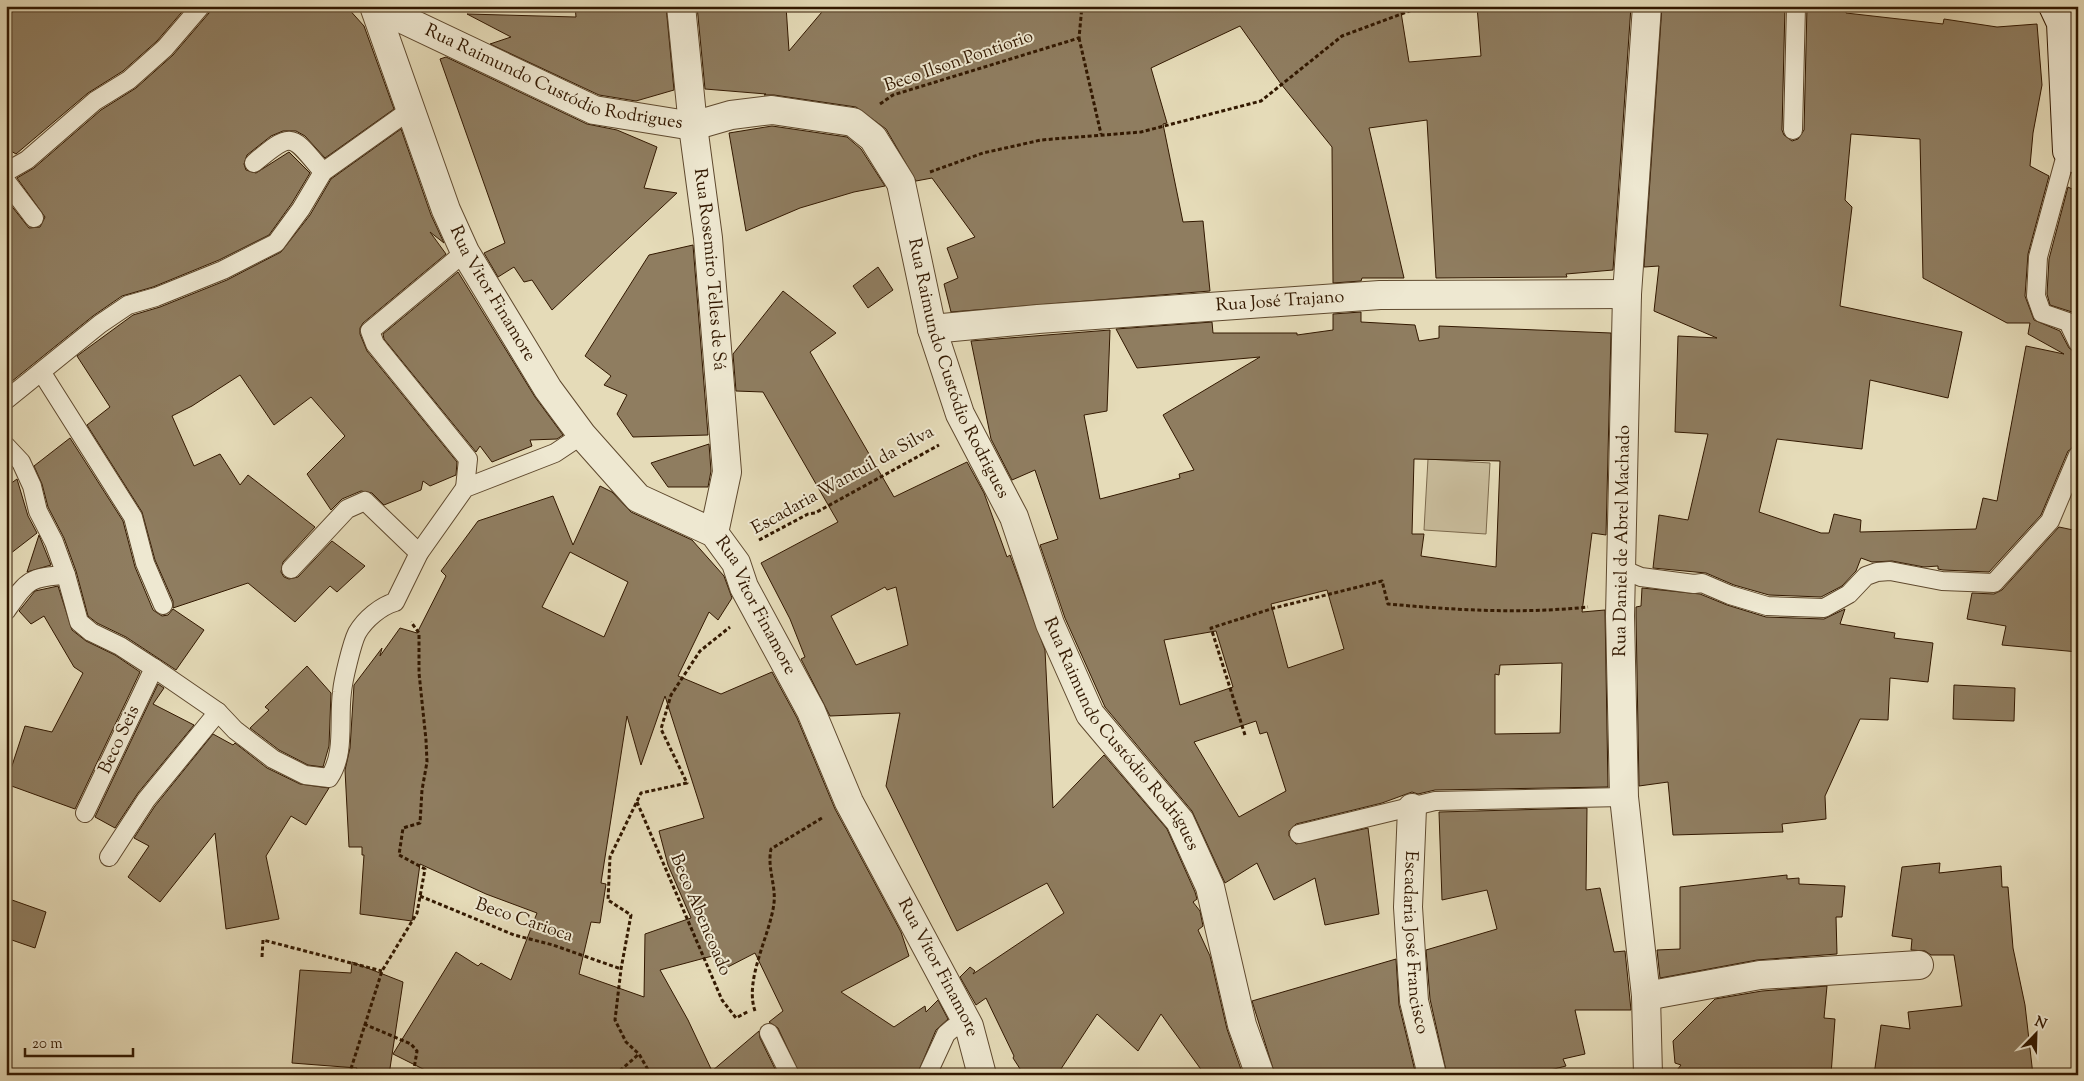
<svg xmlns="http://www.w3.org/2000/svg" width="2084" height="1081" font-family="'Sorts Mill Goudy',serif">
  <rect width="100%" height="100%" fill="#e5dbb8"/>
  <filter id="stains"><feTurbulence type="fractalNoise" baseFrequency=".004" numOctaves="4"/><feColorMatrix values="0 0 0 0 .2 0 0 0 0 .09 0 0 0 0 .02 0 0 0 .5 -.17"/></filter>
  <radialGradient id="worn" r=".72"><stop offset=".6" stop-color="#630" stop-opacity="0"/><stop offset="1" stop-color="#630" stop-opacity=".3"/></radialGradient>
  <polygon fill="#c7ba99" stroke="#7c694c" points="1428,459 1490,463 1486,534 1424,530"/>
  <g fill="#8f7d60" stroke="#321800" fill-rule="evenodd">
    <polygon points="6,6 187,6 157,41 123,71 88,93 16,154 6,148"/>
    <polygon points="211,6 346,6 364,26 394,109 325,158 305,136 296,131 283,131 271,136 247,155 244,164 246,170 256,173 289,152 310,173 292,203 269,235 219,260 153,287 122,296 93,316 6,386 6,199 29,228 40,227 45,217 17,178 34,168 101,110 136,88 173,55 209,13"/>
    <polygon points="575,6 666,6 674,90 636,101 599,95 490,44 511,37 467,14 576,17"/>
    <polygon points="697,6 708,6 708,11 744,6 786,6 789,51 827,6 1400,6 1409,62 1481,56 1477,6 1631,6 1613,270 1566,274 1567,277 1436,278 1427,120 1369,128 1404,278 1362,278 1361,281 1333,283 1332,147 1281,84 1240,26 1151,68 1167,123 1163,124 1183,222 1203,221 1210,291 951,312 944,284 958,278 947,248 975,237 932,178 916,181 886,129 856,107 774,95 764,95 766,94 705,89"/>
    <path d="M1662 6H1785L1782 130 1784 135 1792 141 1798 139 1804 130 1807 6H1846V13L1943 24 1944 19 1997 27 2037 24 2042 85 2033 133 2030 166 2049 176 2028 254 2025 296 2034 320 2060 331 2069 348 2078 354V445L2068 451 2041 515 1989 572 1943 570 1938 569V566L1924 567 1892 561 1872 562 1861 558 1856 571 1842 586 1821 597 1769 595 1734 585 1706 573 1653 568 1659 515 1688 520 1708 434 1675 432 1678 336 1717 338 1654 311 1659 266 1644 267ZM1851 134 1920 139 1923 278 2007 323H2030L2028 334 2064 354 2026 346 1997 501 1983 498 1976 529 1860 532 1861 520 1834 514 1829 533H1821L1759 512 1777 439 1862 449 1870 380 1948 398 1962 332 1840 306 1852 207 1845 200Z"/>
    <polygon points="446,57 587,124 617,130 657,147 644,188 677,193 552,310 532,280 524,282 514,267 498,277 484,253 505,243 440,59"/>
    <polygon points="772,126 847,137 861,149 885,186 854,192 800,208 746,231 729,133"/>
    <polygon points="401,129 431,215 444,243 430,232 446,254 363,323 360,328 360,334 367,351 457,462 456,475 430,486 423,481 421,490 384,505 372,493 361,491 342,499 331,510 307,474 345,436 311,397 274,425 240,375 192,406 172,416 194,466 220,454 240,485 248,475 315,527 283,562 281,572 284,577 289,579 298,577 332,541 365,566 337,592 330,586 295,622 248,583 173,608 173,601 155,560 142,512 87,425 110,407 77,356 133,315 160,307 227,280 281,252 310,215 331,179"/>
    <polygon points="2068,187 2078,192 2078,318 2072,312 2050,305 2047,294 2049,259"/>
    <polygon points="693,245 708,435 633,437 617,414 627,395 604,385 611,376 585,356 649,255"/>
    <polygon points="878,267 893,290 868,308 853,286"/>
    <polygon points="458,272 535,397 563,435 557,439 530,440 532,446 492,462 480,446 476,452 384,339 383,334"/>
    <path d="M783 291 836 333 810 352 894 497 967 462 984 493 1007 557 1010 555 1045 650 1053 808 1104 755 1167 829 1195 892 1197 899 1193 902 1200 911 1203 926 1198 930 1210 956 1227 1029 1243 1075H1205L1161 1014 1138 1051 1097 1014 1057 1075H1024L1013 1058 1014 1056 986 998 976 1005 960 977 970 967 975 971 973 974 1064 913 1047 883 957 931 886 786 900 713 830 716 801 659 805 657 790 619 761 563 838 522 763 392 736 391 733 354ZM885 587 887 590 896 587 908 645 856 665 831 616Z"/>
    <path d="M1361 312V322L1415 325 1419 341 1439 338V326L1611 333 1606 535 1592 533 1582 612 1605 610 1608 787 1435 790 1418 794 1412 792 1382 803 1296 824 1289 831V836L1296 844 1368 828 1379 914 1325 925 1315 878 1274 900 1257 863 1225 883 1192 811 1105 707 1065 618 1040 545 1058 539 1035 470 1012 480 991 439 971 341 1110 330 1107 411 1084 415 1100 499 1180 478 1179 474 1194 470 1163 415 1260 357 1137 368 1116 329 1212 322 1213 333H1297V335L1333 330V314ZM1414 459 1500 461 1496 567 1421 556 1424 534H1412ZM1327 590 1344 649 1288 668 1271 604ZM1216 631 1233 687 1180 705 1164 640ZM1562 663 1560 733 1495 734V674L1499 675 1500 665ZM1256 721 1260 734 1267 732 1286 791 1239 817 1194 742Z"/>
    <polygon points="70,438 123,521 135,567 153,610 162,616 168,615 173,609 204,630 176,670 126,637 97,623 88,616 76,571 64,538 48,507 42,484 34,466"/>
    <polygon points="709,444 711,471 708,487 668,487 651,463"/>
    <polygon points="17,479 28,516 37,533 6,557 6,487"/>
    <path d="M600 486 612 492 631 512 692 540 724 576 732 598 718 620 709 612 678 676 721 694 772 672 797 718 835 809 901 932 909 956 841 992 894 1027 925 1006 926 1012 938 1000 948 1019 936 1030 917 1075H800L778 1028 769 1022 783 1011 755 953 724 969 716 955 660 970 688 1020 712 1071 759 1031 760 1038 778 1075H435L393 1054 456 952 478 966 481 963 511 980 537 913 486 894 420 864 412 921 360 914 364 855H362V847H349L345 770 350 748 354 685 382 648 380 656 400 628 417 633 446 576 441 571 478 521 553 496 573 545ZM570 552 628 582 604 637 542 607ZM665 696 704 818 659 831 668 865 691 918 645 934 644 997 579 974 591 922 600 923 606 884 601 883 627 716 641 765Z"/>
    <polygon points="2059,527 2078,531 2078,652 2002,645 2006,626 1967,619 1972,593 1994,594 2002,590"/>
    <polygon points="39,535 51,565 27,572"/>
    <polygon points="58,586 72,630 86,641 115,655 140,672 75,809 6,784 25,726 52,732 83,673 74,667 44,616 31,624 19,611 35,591"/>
    <polygon points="1642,588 1700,594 1727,605 1766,617 1824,619 1845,609 1840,624 1895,633 1894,638 1933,643 1928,682 1890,678 1888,720 1860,719 1825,796 1826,819 1782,824 1783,832 1673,835 1668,782 1639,786 1636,616 1636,607 1641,606"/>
    <polygon points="307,666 331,693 329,746 323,767 308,765 279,750 250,728 269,710 265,707"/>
    <polygon points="158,684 164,688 153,704 194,725 138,793 115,828 95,817"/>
    <polygon points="1954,685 2015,688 2014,721 1953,719"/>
    <polygon points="213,734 233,745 235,743 267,768 300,784 329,788 306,825 291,816 266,856 279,919 226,929 215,833 160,902 128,877 149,846 134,838 155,806"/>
    <polygon points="1587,808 1586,890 1600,888 1614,952 1625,951 1631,1010 1575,1010 1585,1054 1563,1059 1566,1066 1530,1075 1447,1075 1430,999 1426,950 1497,929 1487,890 1442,900 1439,812"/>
    <polygon points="1940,863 1939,873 2001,866 2002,887 2008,887 2013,948 2025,1005 2033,1075 1874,1075 1881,1025 1910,1029 1908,1012 1962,1006 1954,955 1931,955 1925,951 1911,950 1912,939 1892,936 1902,867"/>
    <polygon points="1787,875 1787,879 1799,878 1799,884 1845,886 1842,917 1836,917 1837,954 1757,960 1660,978 1657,950 1680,949 1680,887"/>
    <polygon points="12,900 46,912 35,948 6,938 6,920"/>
    <polygon points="1396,959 1399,1005 1416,1075 1275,1075 1252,1001"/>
    <polygon points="352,962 403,982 389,1075 354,1075 357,1068 292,1063 300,970 351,973"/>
    <polygon points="1827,986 1824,1018 1835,1019 1831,1075 1673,1075 1681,1065 1675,1063 1673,1041 1715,999 1762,991"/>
  </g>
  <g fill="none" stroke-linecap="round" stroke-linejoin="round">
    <g stroke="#5f492e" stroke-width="20">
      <g id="lane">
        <polyline points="1793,130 1796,6"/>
        <polyline points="2067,151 2038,257 2036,296 2042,313 2068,322 2078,343"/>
        <path d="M254 163C293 130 291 134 323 172"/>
        <polyline points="6,172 27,160 95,101 129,80 165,48 201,6"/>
        <polyline points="6,181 34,218"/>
        <polyline points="42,373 133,517 145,563 163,605"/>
        <polyline points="6,400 100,324 128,305 156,297 223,270 276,243 301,209 323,172 410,110"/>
        <path d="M6 446 21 462 32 486 38 511 54 542 66 575 79 622 91 632 120 646 154 668 218 712 235 730 273 759 305 775 329 778C346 753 338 721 342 692 343 680 352 643 357 633 365 619 381 606 395 602L419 553 465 488 555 453 582 435"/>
        <polyline points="465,488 468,459 375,344 370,331 465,252"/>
        <polyline points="291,569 347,509 365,501 419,553"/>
        <polyline points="1622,569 1641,577 1694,584 1702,583 1730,595 1767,606 1824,608 1849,594 1866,576 1877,572 1890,571 1942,581 1994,583 2050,521 2078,455"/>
        <path d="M6 611C27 581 28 577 66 575"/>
        <polyline points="85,813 154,668"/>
        <polyline points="1299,834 1435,801 1624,797"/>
        <polyline points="109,857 146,800 218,712"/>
        <polyline points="769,1033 790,1075"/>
        <polyline points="927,1075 946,1034 953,1028 969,1026"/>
      </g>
    </g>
    <g stroke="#5f492e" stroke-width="30">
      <g id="street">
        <path id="s1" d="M374 6 446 210 465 252 548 389 582 435 638 498 714 533 736 563 744 587 811 711 849 802 969 1026 982 1075"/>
        <path id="s2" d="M375 6 594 110 693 126 731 115 772 110 853 122 873 138 901 183 932 329 960 414 1014 517 1050 624 1090 714 1180 821 1210 887 1242 1025 1260 1075"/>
        <path id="s3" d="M681 6 693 126 708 238 727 472 714 533"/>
        <polyline points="1647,6 1627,294 1620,616 1624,797 1646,996 1648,1075"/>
        <path id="s4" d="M932 329 1038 319 1380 295 1627 294"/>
        <path id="s5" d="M1412 808 1408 907 1414 1001 1432 1075"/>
        <polyline points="1646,996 1760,975 1919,965"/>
      </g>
    </g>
    <g stroke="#321800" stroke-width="30">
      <polyline id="secondary" points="2053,6 2061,23 2067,151 2078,160"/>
    </g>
    <g stroke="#321800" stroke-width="3" stroke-dasharray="4 2.5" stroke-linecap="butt">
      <polyline points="1079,38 1101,134"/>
      <polyline points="880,104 893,95 1079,38 1082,6"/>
      <polyline points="930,172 983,153 1019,145 1041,140 1141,132 1261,101 1342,36 1423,6"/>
      <polyline points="759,540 808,514 815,513 939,445"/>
      <path d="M1245 735 1211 628 1274 608 1382 581 1388 604C1455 610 1520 614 1588 607"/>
      <polyline points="637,802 722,1000 736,1018 749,1011"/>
      <polyline points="420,896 514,935 553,945 621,969"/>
      <polyline points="262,957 263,940 382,971"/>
      <path d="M755 1011C744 979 770 936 774 903 776 885 767 868 771 849L822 818"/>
      <polyline points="364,1024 411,1044 417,1051 413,1075"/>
      <polyline points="349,1075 382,971 417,913 425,869 399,855 403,828 420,823 422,790 427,762 426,740 419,673 419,633 411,622"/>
      <polyline points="615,1075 639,1054"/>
      <polyline points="651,1075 639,1054 626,1042 615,1020 621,969 631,915 608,900 610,857 641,793 687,783 661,729 671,695 700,651 730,627"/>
    </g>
    <use href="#lane" stroke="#eee8d1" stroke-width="18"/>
    <use href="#street" stroke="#eee8d1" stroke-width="28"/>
    <use href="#secondary" stroke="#eee8d1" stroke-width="28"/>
  </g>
  <g text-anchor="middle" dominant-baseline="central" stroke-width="4" stroke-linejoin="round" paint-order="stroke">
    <g font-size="18" fill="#321800" stroke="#eee8d1">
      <text transform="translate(959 62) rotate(-19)">Beco Ilson Pontiorio</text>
      <text stroke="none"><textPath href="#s2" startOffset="194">Rua Raimundo Custódio Rodrigues</textPath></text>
      <text stroke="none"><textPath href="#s3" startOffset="265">Rua Rosemiro Telles de Sá</textPath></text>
      <text stroke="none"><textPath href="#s1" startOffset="312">Rua Vitor Finamore</textPath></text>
      <text stroke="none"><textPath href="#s4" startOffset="349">Rua José Trajano</textPath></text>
      <text stroke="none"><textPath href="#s2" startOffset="779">Rua Raimundo Custódio Rodrigues</textPath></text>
      <text transform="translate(843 481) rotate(-29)">Escadaria Wantuil da Silva</text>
      <text transform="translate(1623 541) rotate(-89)">Rua Daniel de Abrel Machado</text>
      <text stroke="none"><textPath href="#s1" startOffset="732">Rua Vitor Finamore</textPath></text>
      <text stroke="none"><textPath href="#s2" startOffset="1184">Rua Raimundo Custódio Rodrigues</textPath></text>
      <text transform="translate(120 740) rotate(-65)">Beco Seis</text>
      <text transform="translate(700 915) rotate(67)">Beco Abencoado</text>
      <text transform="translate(524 921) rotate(19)">Beco Carioca</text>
      <text stroke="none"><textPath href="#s5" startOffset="135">Escadaria José Francisco</textPath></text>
      <text stroke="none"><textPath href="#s1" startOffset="1138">Rua Vitor Finamore</textPath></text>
    </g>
  </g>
  <rect width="2084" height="1081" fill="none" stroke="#e5dbb8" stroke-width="25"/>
  <rect x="8" y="8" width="2069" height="1066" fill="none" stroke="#321800" stroke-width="2.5"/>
  <rect x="12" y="12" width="2059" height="1056" fill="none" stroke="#321800"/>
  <g transform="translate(2036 1034) rotate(23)" stroke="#eee8d1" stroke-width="4" paint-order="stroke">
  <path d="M0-4L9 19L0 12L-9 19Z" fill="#321800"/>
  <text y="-8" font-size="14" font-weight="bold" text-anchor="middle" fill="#321800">N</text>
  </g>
  <path d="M25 1048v8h108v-8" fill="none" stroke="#321800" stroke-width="2.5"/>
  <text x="32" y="1048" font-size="15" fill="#321800" stroke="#eee8d1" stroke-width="4" paint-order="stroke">20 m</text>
  <rect width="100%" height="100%" filter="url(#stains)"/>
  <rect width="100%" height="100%" fill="url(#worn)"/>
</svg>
